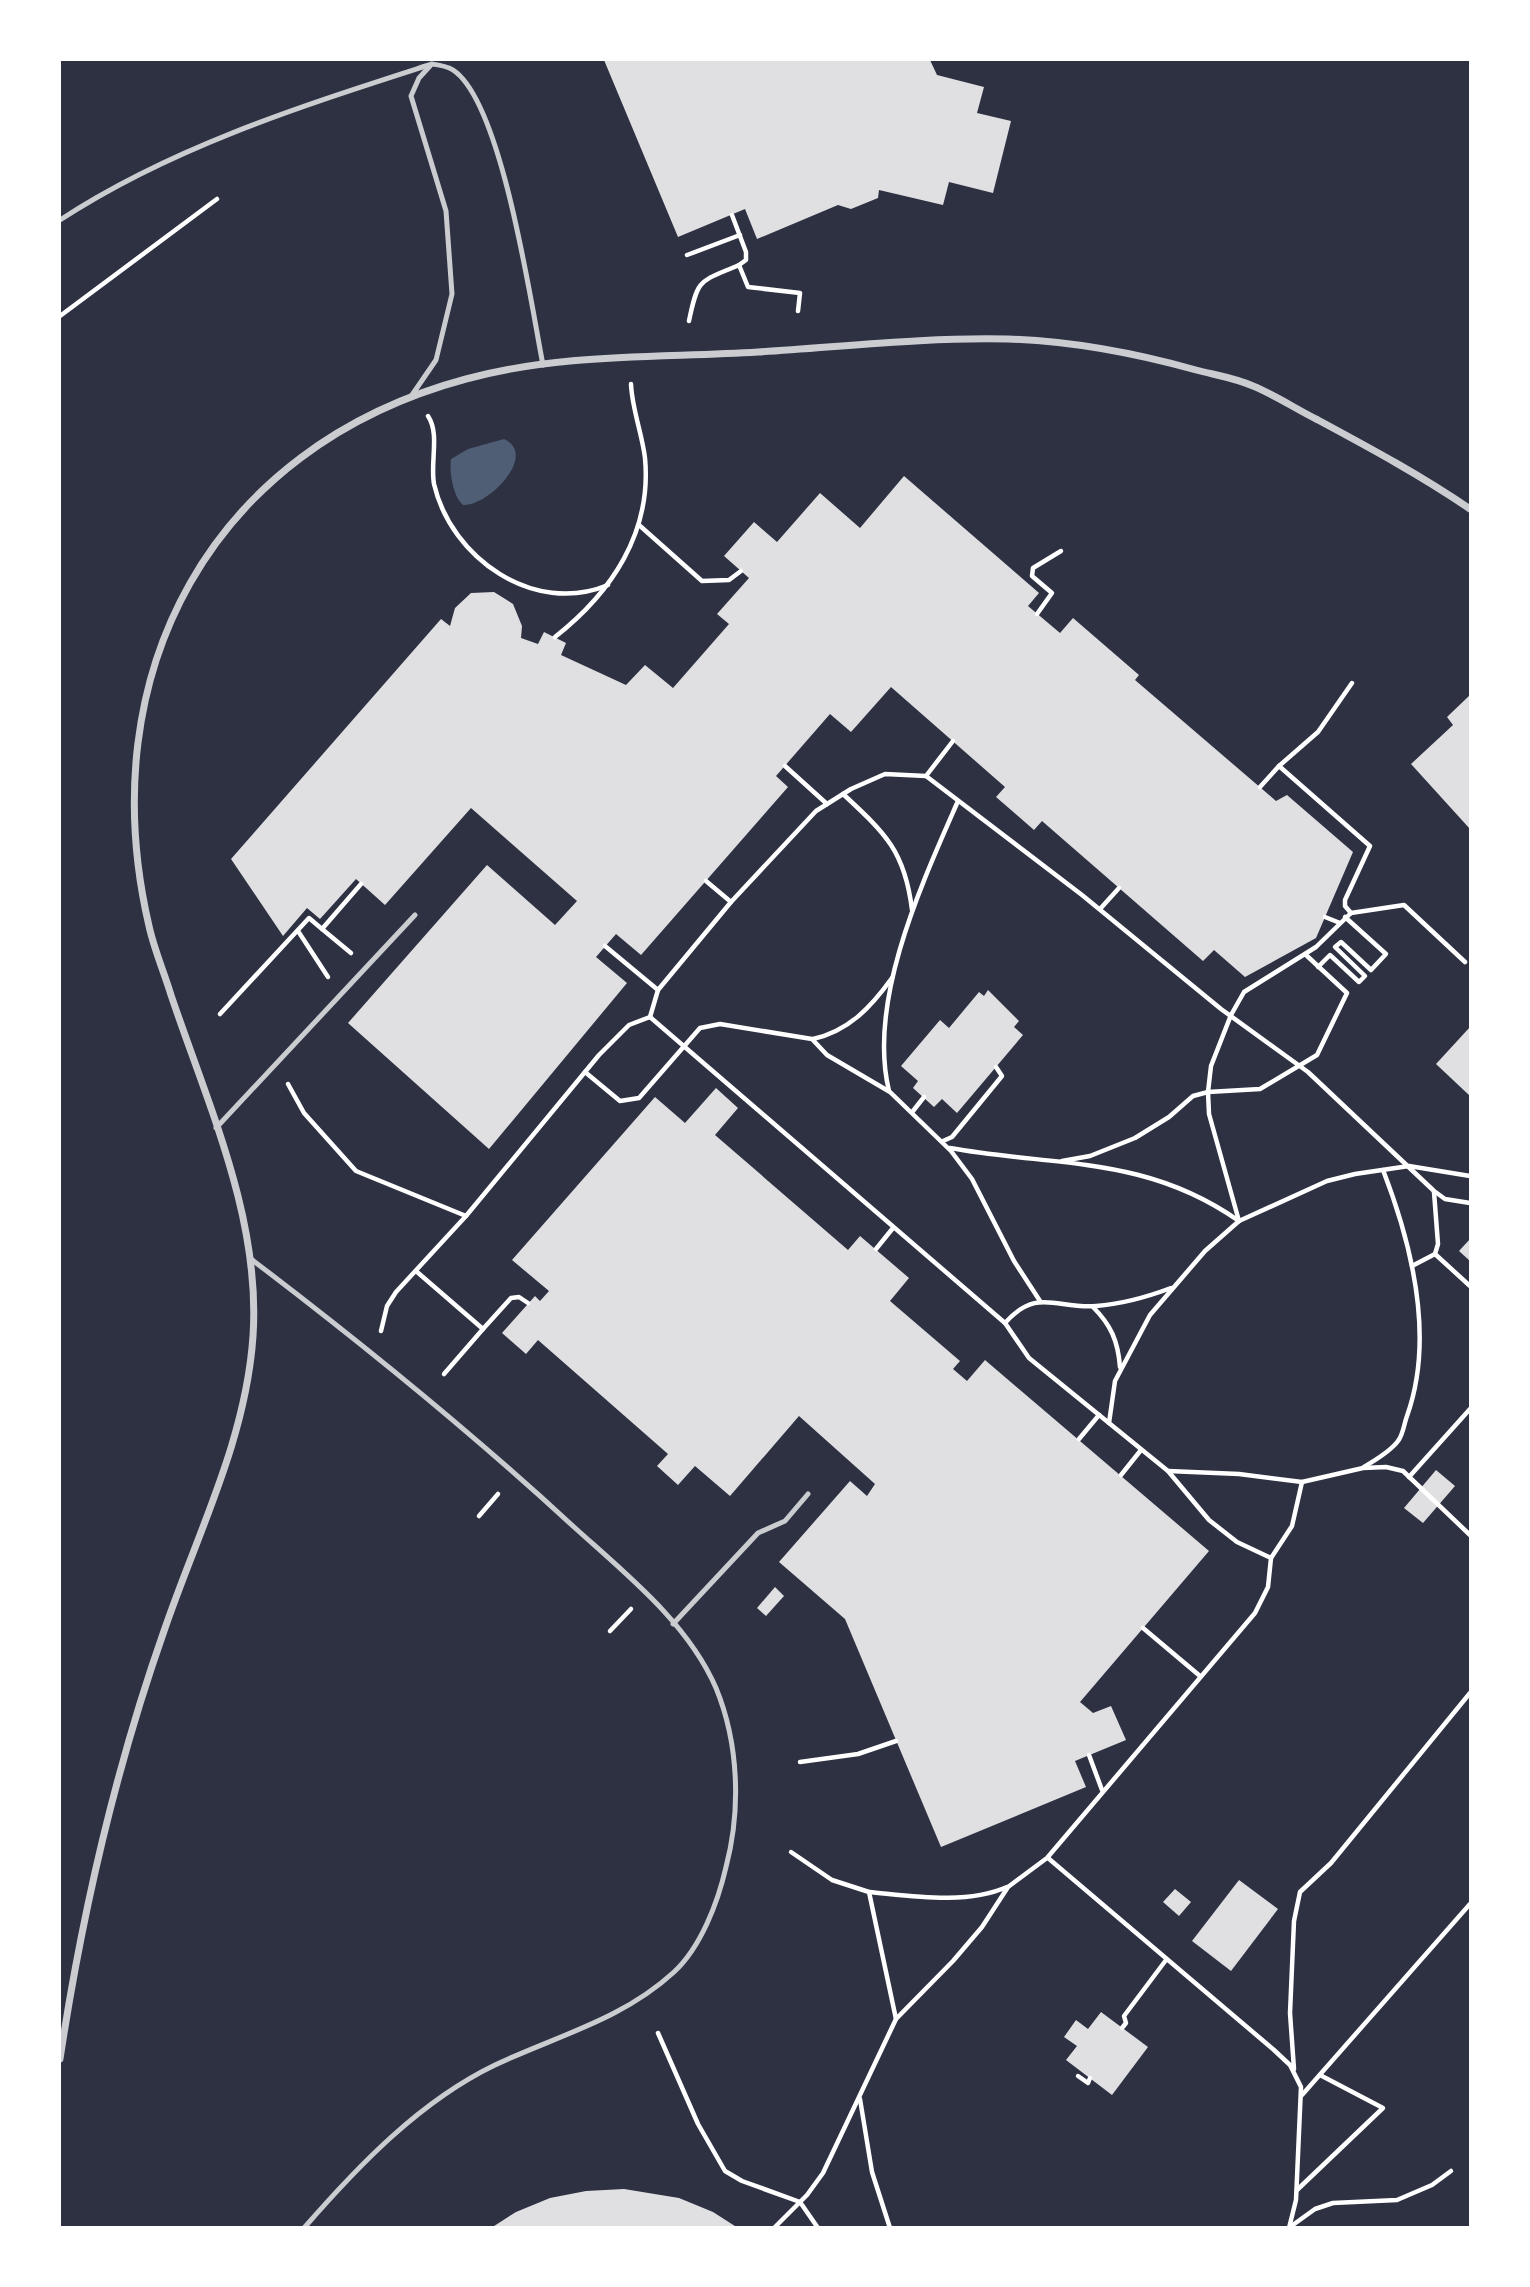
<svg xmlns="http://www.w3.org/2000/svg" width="1530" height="2287" font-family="Spectral,serif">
  <rect width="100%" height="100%" fill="#2d3142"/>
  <path fill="#4f5d75" d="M504 439C539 455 487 507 463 505 453 497 449 471 451 459L468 449Z"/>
  <g fill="#e0e0e3">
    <polygon points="604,60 930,60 937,75 984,87 977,113 1011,121 993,193 949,182 943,205 879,190 878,198 851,209 838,205 757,239 745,209 678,237"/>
    <polygon points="904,476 1039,593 1028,606 1060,633 1073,618 1139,675 1135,680 1276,801 1287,795 1353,852 1316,938 1245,977 1214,950 1203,961 1042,821 1034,830 996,797 1005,787 891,687 851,732 830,714 776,776 788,787 641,955 616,934 596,957 627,983 489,1149 348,1023 487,865 555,925 577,901 471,808 385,905 356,879 320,919 307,908 283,936 231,859 441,619 450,626 455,608 471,593 494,592 513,604 522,626 521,638 538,644 544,632 566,643 561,655 626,685 645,665 673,688 729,624 717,614 749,578 724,556 754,522 777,542 820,493 860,528"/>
    <polygon points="1470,695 1470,829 1411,764 1453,725 1447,717"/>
    <polygon points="988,990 1019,1021 1014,1027 1023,1035 957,1113 942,1099 934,1107 913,1088 918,1081 901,1066 940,1020 949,1028 979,992 984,996"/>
    <polygon points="1470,1027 1470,1096 1436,1064"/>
    <polygon points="716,1088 738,1108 715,1135 848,1250 860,1236 909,1278 890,1301 960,1361 953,1369 967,1381 985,1360 1209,1551 1080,1702 1093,1713 1111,1706 1126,1740 1075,1761 1086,1787 941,1847 845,1619 779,1562 850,1481 867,1496 875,1484 799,1416 730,1496 695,1466 678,1485 657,1466 668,1454 538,1340 526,1354 502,1333 535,1296 540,1301 549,1291 512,1260 655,1097 685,1123"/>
    <polygon points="1470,1239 1470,1261 1459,1251"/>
    <polygon points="1436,1470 1455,1486 1423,1523 1404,1508"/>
    <polygon points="775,1587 784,1596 766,1616 757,1608"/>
    <polygon points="1239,1880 1278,1909 1231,1971 1192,1941"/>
    <polygon points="1175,1889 1191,1902 1179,1916 1163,1902"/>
    <polygon points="1101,2012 1148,2047 1112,2095 1066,2060 1077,2046 1064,2037 1076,2020 1088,2029"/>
    <polygon points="624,2189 679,2198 713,2212 738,2228 491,2228 516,2212 550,2198 586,2191"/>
  </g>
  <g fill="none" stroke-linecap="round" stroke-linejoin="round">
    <g stroke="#fff" stroke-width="4.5">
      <polyline points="732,215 746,252 746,260 739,265"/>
      <polyline points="687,255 740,235"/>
      <polyline points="60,316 217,199"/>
      <path d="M689 321C698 277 700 282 739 265L748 287 800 293 798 311"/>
      <path d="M428 416C440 434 430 462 434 484 451 558 534 616 608 585"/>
      <polyline points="639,525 702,581 729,580 741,571"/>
      <polyline points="1037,614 1052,593 1032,576 1033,568 1061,551"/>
      <path d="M555 637C611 593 652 533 645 458 642 433 632 409 631 384"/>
      <polyline points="785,766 827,804"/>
      <polyline points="926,776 953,741"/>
      <polyline points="1260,787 1279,766"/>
      <path d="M843 794C885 833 905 851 912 910"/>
      <polyline points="706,881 731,902"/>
      <polyline points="1100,909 1119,888"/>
      <polyline points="1351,913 1345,906 1345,900 1370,846 1279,766 1318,732 1352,683"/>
      <polyline points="1325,917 1340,923"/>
      <polyline points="322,929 351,953"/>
      <polyline points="298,931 328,977"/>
      <polyline points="605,946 658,990"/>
      <polyline points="1318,967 1330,955 1359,982 1365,976 1335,947 1341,942 1371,970 1386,954 1345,917"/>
      <polyline points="220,1014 309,918 322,929 361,884"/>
      <polyline points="650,1017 658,990 731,902 816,811 851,789 885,774 926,776 1082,895 1221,1009 1308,1072 1434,1191 1445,1199 1470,1203"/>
      <path d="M813 1039C849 1031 871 1007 892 978"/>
      <polyline points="585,1072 620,1101 639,1098 700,1028 720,1024 812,1039 827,1055 890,1092 951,1151 972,1179 1014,1261 1040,1301"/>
      <polyline points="288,1084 304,1113 356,1171 466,1216"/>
      <path d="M889 1091C867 1001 922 883 958 801"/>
      <polyline points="913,1111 924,1097"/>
      <polyline points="943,1141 952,1137 1002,1076 996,1067"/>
      <path d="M950 1148C1056 1167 1145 1155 1239 1221"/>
      <polyline points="1062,1161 1090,1156 1135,1138 1169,1117 1193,1096 1208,1092 1260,1089 1317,1055 1347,993 1306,955"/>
      <polyline points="1434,1192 1438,1244 1435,1254 1470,1286"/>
      <polyline points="1239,1221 1209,1114 1208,1092 1211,1066 1231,1015 1244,992 1316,947 1351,913 1404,905 1465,962"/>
      <polyline points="876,1249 893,1228"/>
      <polyline points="1412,1266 1435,1254"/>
      <polyline points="416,1271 483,1329 511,1298 519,1297 528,1303"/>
      <path d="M1093 1307C1111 1325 1118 1341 1120 1367"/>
      <path d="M1005 1323C1037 1287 1056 1309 1096 1306 1123 1304 1147 1297 1171 1288"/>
      <polyline points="381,1331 387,1306 396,1292 466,1216 599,1055 629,1025 650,1017 1005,1323 1029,1358 1168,1471 1209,1520 1237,1542 1271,1558 1268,1587 1255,1613 1047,1858 1008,1887 982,1927 953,1961 896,2019 823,2173 807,2195 774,2228"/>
      <polyline points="444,1374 483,1329"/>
      <polyline points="1109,1423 1115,1381 1150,1315 1205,1251 1239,1221 1327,1181 1355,1174 1409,1166 1470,1176"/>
      <polyline points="1079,1439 1099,1415"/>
      <path d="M1364 1467C1375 1460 1390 1452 1398 1441 1403 1435 1404 1424 1407 1416 1435 1338 1412 1245 1383 1170"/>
      <polyline points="1168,1471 1239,1474 1302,1482 1363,1468 1386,1467 1403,1471 1470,1535"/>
      <polyline points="1121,1475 1141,1450"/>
      <polyline points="1409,1477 1470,1409"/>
      <polyline points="479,1516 498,1494"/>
      <polyline points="1271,1558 1292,1526 1302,1482"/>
      <polyline points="1143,1628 1200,1676"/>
      <polyline points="610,1631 631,1609"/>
      <polyline points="1089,1755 1102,1790"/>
      <polyline points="800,1762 858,1754 896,1741"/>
      <polyline points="791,1852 832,1880 869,1892 896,2019"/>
      <polyline points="1048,1858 1274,2050 1290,2065 1301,2087 1296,2200 1289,2228"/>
      <path d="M869 1892C912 1896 966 1905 1007 1887"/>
      <polyline points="1122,2028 1126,2023 1124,2016 1166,1960"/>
      <polyline points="658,2033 698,2124 725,2171 742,2181 800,2202 818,2228"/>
      <polyline points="1294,2069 1290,2013 1294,1921 1300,1892 1331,1863 1470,1693"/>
      <polyline points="1078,2076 1088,2083 1090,2078"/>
      <polyline points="1302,2095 1470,1904"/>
      <polyline points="860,2099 872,2172 890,2228"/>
      <polyline points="1297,2190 1383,2108 1320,2075"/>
      <polyline points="1290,2227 1315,2209 1333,2203 1397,2200 1432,2185 1451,2171"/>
    </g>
    <g stroke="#caccd0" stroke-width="5">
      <path d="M60 220C173 146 305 105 432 64 439 65 447 66 453 70 502 102 531 304 543 365"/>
      <polyline points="412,395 436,360 452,294 446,211 411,96 419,78 430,66"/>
      <polyline points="216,1128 415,915"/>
      <path d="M251 1259C363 1344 471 1432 574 1527 626 1574 688 1623 716 1688 739 1744 741 1810 726 1867 718 1902 701 1947 674 1972 622 2020 556 2036 495 2065 420 2101 358 2166 304 2228"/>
      <polyline points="673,1624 758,1533 785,1521 808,1494"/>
    </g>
    <path stroke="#caccd0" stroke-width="7" d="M60 2059C82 1914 115 1770 164 1631 197 1534 246 1440 253 1336 261 1219 208 1105 171 995 164 972 154 949 149 926 90 673 212 447 466 379 561 353 661 358 758 352 841 347 925 337 1008 339 1072 341 1135 353 1196 370 1215 375 1235 378 1253 386 1275 395 1296 409 1318 420 1370 448 1422 476 1470 509"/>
  </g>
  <rect width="1530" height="2287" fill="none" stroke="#ffffff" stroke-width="122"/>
</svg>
